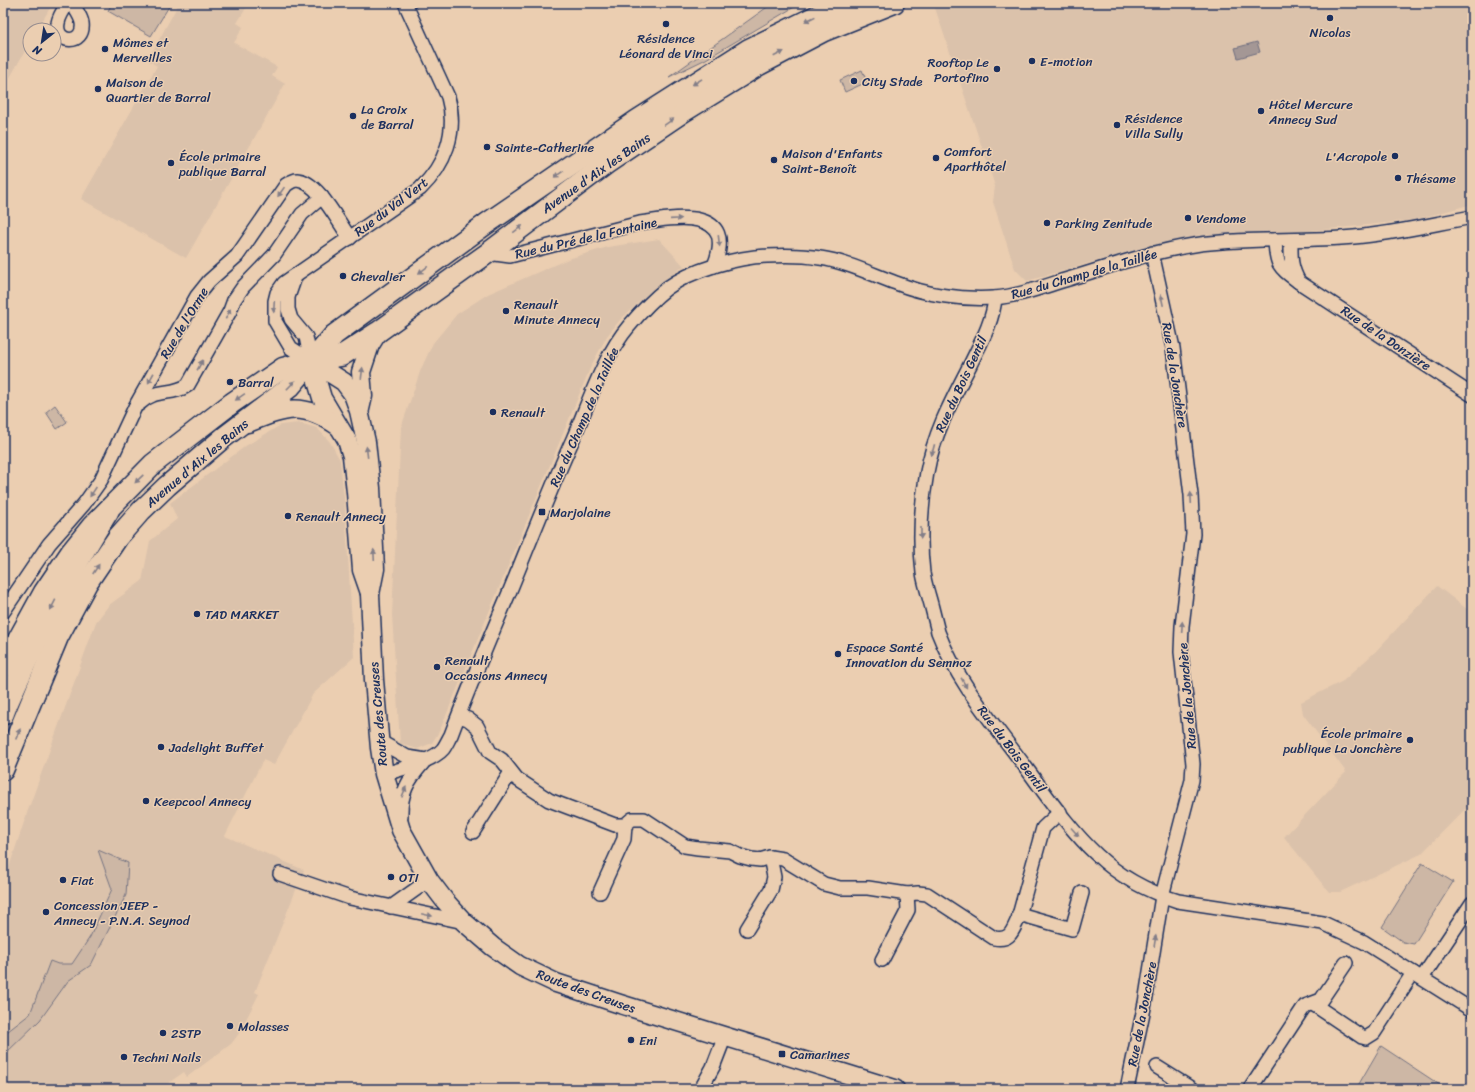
<svg xmlns="http://www.w3.org/2000/svg" width="1475" height="1092" font-family="Sriracha,sans-serif">
  <rect width="100%" height="100%" fill="#ebceb1"/>
  <filter id="ink" filterUnits="userSpaceOnUse"><feTurbulence type="fractalNoise" baseFrequency=".025" numOctaves="2"/><feDisplacementMap in="SourceGraphic" scale="8" xChannelSelector="R" yChannelSelector="G"/><feConvolveMatrix kernelMatrix="1 2 1 2 8 2 1 2 1" color-interpolation-filters="sRGB"/></filter>
  <g filter="url(#ink)">
    <g fill="#dbc2ab">
      <polygon points="3,3 53,3 37,30 30,30 30,42 3,90"/>
      <polygon points="179,3 249,3 237,23 243,27 234,43 277,67 272,76 285,84 186,258 81,199 157,66 148,60"/>
      <polygon points="965,3 1472,3 1472,204 1414,220 1311,231 1200,235 1131,251 1027,281 1015,269 993,202 995,186 935,8"/>
      <polygon points="659,239 684,266 656,286 620,320 607,336 591,366 440,730 432,743 417,749 400,743 392,615 401,428 421,369 433,343 457,314 488,294 568,259 608,247"/>
      <polygon points="299,423 317,428 330,442 340,460 345,507 354,657 313,694 274,765 263,760 225,836 304,870 255,992 259,994 238,1035 231,1044 187,1077 184,1072 160,1089 3,1089 3,889 9,867 27,813 96,622 109,605 142,581 150,541 177,519 170,503 247,445 281,425"/>
      <polygon points="1437,586 1472,613 1472,795 1470,804 1421,854 1340,892 1329,892 1284,837 1346,772 1303,714 1301,702 1343,681 1375,652"/>
    </g>
    <g fill="#cdb7a5" stroke="#747382">
      <polygon points="112,3 171,3 151,36 108,11"/>
      <polygon points="773,3 801,3 706,59 669,77"/>
      <polygon points="862,70 867,82 845,92 840,80"/>
      <polygon points="55,405 67,422 57,429 46,412"/>
      <polygon points="98,850 128,863 126,895 91,965 68,981 40,1020 3,1056 3,1035 30,1014 50,961 58,964 72,964 90,937 112,889"/>
      <polygon points="1422,863 1453,882 1414,944 1403,942 1382,927"/>
      <polygon points="1381,1046 1446,1089 1356,1089"/>
    </g>
    <polygon fill="#a49795" stroke="#6d6d7f" points="1257,42 1260,52 1238,58 1235,48"/>
    <g fill="none" stroke-linecap="round" stroke-linejoin="round">
      <g stroke="#1b2f5e" stroke-width="16">
        <g id="minor">
          <path d="M68 3C64 9 59 16 58 23 54 44 85 46 82 23 81 16 75 9 72 3"/>
          <path d="M1275 240C1276 266 1279 267 1299 282 1290 266 1291 257 1291 240"/>
          <path d="M488 253 510 256 640 223C676 217 738 207 714 266"/>
          <polyline points="295,277 288,297 288,309 291,319 306,337 311,361"/>
          <polyline points="1299,282 1472,395"/>
          <path d="M995 298C993 322 980 344 970 365 952 400 934 433 927 472 921 505 919 539 923 573 925 585 929 596 932 608 934 616 936 624 938 632 957 682 993 723 1024 765 1047 796 1069 829 1097 855 1119 876 1149 892 1178 901L1323 923 1364 942 1472 1010"/>
          <path d="M311 361 291 348 275 321V301L277 293 284 283 420 189C445 165 458 132 448 97L405 3"/>
          <path d="M139 404C143 400 147 397 153 395 164 391 177 393 188 385L230 311 234 300 243 287 274 255 302 214 322 197"/>
          <path d="M3 612 49 544 84 504 101 480 135 407 197 296 209 281 237 256 286 185C289 183 293 180 297 180 318 181 338 222 350 238"/>
          <path d="M459 716 468 719 477 726 490 752 502 760 517 779 549 800 615 825H625L632 819H644L685 846 698 848 730 851 740 856 751 859 760 860 770 857 783 859 824 884 840 888H868L907 894 918 893 927 894 994 938C1010 941 1012 932 1018 919L1043 828 1060 812"/>
          <polyline points="379,741 407,757 426,760"/>
          <path d="M384 774C399 770 433 761 443 749 446 745 448 740 451 735 469 687 489 640 509 593 530 542 550 490 573 439 588 404 604 355 629 326 640 313 653 299 667 288 691 270 737 257 767 256 785 255 803 255 820 258 847 262 871 274 896 283 926 295 962 300 994 298 1019 296 1042 287 1065 280 1108 267 1150 252 1194 245 1247 237 1301 242 1354 237 1394 234 1433 224 1472 217"/>
          <path d="M401 817C400 793 408 780 423 763"/>
          <polyline points="473,832 511,772"/>
          <polyline points="280,874 350,898 464,922"/>
          <polyline points="600,892 624,839 625,825"/>
          <polyline points="391,907 429,880"/>
          <polyline points="1019,914 1072,929 1082,893"/>
          <polyline points="747,929 771,890 774,877 770,857"/>
          <polyline points="882,960 908,910 907,894"/>
          <polyline points="1422,978 1472,903"/>
          <polyline points="1313,1004 1362,1037 1366,1038 1374,1033 1413,973"/>
          <polyline points="1157,1067 1192,1089"/>
          <polyline points="701,1089 713,1067 725,1036"/>
          <polyline points="1127,1089 1145,1003 1162,896 1192,780 1193,764 1181,652 1182,626 1193,534 1191,495 1173,348 1152,253"/>
          <polyline points="1250,1089 1302,1010 1305,1006 1321,1000 1346,963"/>
        </g>
      </g>
      <g stroke="#1b2f5e" stroke-width="21">
        <g id="secondary">
          <polyline points="311,361 344,382 353,394 359,411 366,442 371,488 375,569 370,594 374,680 380,748 384,774 401,830 429,880 445,901 464,922 493,947 520,966 556,983 620,1004 895,1089"/>
          <polyline points="311,361 322,398 347,440 352,456 356,492 362,570 370,593"/>
          <polyline points="360,409 363,396 361,372 370,345 378,332"/>
          <path d="M248 423C286 408 302 401 338 426"/>
        </g>
      </g>
      <g stroke="#1b2f5e" stroke-width="23">
        <g id="primary">
          <polyline points="3,667 44,592 71,552 92,526 153,464 232,403 283,368 311,361 341,356 378,332 488,253 606,164 683,112 759,65 824,31 894,3"/>
          <polyline points="3,770 58,637 87,583 118,537 141,511 167,486 223,438 290,387 334,335 486,224 636,121 749,49 818,15 846,3"/>
        </g>
      </g>
      <g stroke="#1b2f5e" stroke-width="24">
        <path id="trunk" d="M3 714C9 698 17 682 24 666 49 612 76 561 108 511"/>
      </g>
      <use href="#minor" stroke="#ebceb1" stroke-width="13"/>
      <use href="#secondary" stroke="#ebceb1" stroke-width="18"/>
      <use href="#primary" stroke="#ebceb1" stroke-width="20"/>
      <use href="#trunk" stroke="#ebceb1" stroke-width="21"/>
    </g>
    <defs><path id="oneway-solid" d="M-6-.8H1V-3.2L6.5 0L1 3.2V.8H-6Z"/></defs>
    <g fill="#837e88">
      <use href="#oneway-solid" transform="translate(810 19) rotate(154)"/>
      <use href="#oneway-solid" transform="translate(779 54) rotate(-27)"/>
      <use href="#oneway-solid" transform="translate(697 82) rotate(148)"/>
      <use href="#oneway-solid" transform="translate(669 122) rotate(-34)"/>
      <use href="#oneway-solid" transform="translate(559 174) rotate(145)"/>
      <use href="#oneway-solid" transform="translate(281 192) rotate(125)"/>
      <use href="#oneway-solid" transform="translate(676 219) rotate(-4)"/>
      <use href="#oneway-solid" transform="translate(518 229) rotate(-37)"/>
      <use href="#oneway-solid" transform="translate(719 241) rotate(83)"/>
      <use href="#oneway-solid" transform="translate(423 270) rotate(144)"/>
      <use href="#oneway-solid" transform="translate(1162 300) rotate(-102)"/>
      <use href="#oneway-solid" transform="translate(274 307) rotate(93)"/>
      <use href="#oneway-solid" transform="translate(228 314) rotate(-64)"/>
      <use href="#oneway-solid" transform="translate(200 365) rotate(-61)"/>
      <use href="#oneway-solid" transform="translate(362 373) rotate(-83)"/>
      <use href="#oneway-solid" transform="translate(151 378) rotate(119)"/>
      <use href="#oneway-solid" transform="translate(291 385) rotate(-46)"/>
      <use href="#oneway-solid" transform="translate(240 397) rotate(145)"/>
      <use href="#oneway-solid" transform="translate(933 450) rotate(105)"/>
      <use href="#oneway-solid" transform="translate(367 452) rotate(-97)"/>
      <use href="#oneway-solid" transform="translate(139 479) rotate(136)"/>
      <use href="#oneway-solid" transform="translate(93 492) rotate(124)"/>
      <use href="#oneway-solid" transform="translate(1191 498) rotate(-93)"/>
      <use href="#oneway-solid" transform="translate(921 533) rotate(90)"/>
      <use href="#oneway-solid" transform="translate(374 555) rotate(-93)"/>
      <use href="#oneway-solid" transform="translate(96 569) rotate(-57)"/>
      <use href="#oneway-solid" transform="translate(53 605) rotate(117)"/>
      <use href="#oneway-solid" transform="translate(1182 627) rotate(-87)"/>
      <use href="#oneway-solid" transform="translate(964 683) rotate(61)"/>
      <use href="#oneway-solid" transform="translate(18 734) rotate(-67)"/>
      <use href="#oneway-solid" transform="translate(404 792) rotate(-68)"/>
      <use href="#oneway-solid" transform="translate(1075 832) rotate(48)"/>
      <use href="#oneway-solid" transform="translate(427 915) rotate(12)"/>
      <use href="#oneway-solid" transform="translate(1155 941) rotate(-81)"/>
    </g>
  </g>
  <g fill="#1b2f5e" stroke="#ebceb1" stroke-width="1.5">
    <circle cx="1330" cy="18" r="4"/>
    <circle cx="666" cy="24" r="4"/>
    <circle cx="105" cy="49" r="4"/>
    <circle cx="1032" cy="61" r="4"/>
    <circle cx="997" cy="69" r="4"/>
    <circle cx="854" cy="81" r="4"/>
    <circle cx="98" cy="89" r="4"/>
    <circle cx="1261" cy="111" r="4"/>
    <circle cx="353" cy="116" r="4"/>
    <circle cx="1117" cy="125" r="4"/>
    <circle cx="487" cy="147" r="4"/>
    <circle cx="1395" cy="156" r="4"/>
    <circle cx="936" cy="158" r="4"/>
    <circle cx="774" cy="160" r="4"/>
    <circle cx="171" cy="163" r="4"/>
    <circle cx="1398" cy="178" r="4"/>
    <circle cx="1188" cy="218" r="4"/>
    <circle cx="1047" cy="223" r="4"/>
    <circle cx="343" cy="276" r="4"/>
    <circle cx="506" cy="311" r="4"/>
    <circle cx="230" cy="382" r="4"/>
    <circle cx="493" cy="412" r="4"/>
    <rect x="538" y="508" width="8" height="8" rx="2"/>
    <circle cx="288" cy="516" r="4"/>
    <circle cx="197" cy="614" r="4"/>
    <circle cx="838" cy="654" r="4"/>
    <circle cx="437" cy="667" r="4"/>
    <circle cx="1410" cy="740" r="4"/>
    <circle cx="161" cy="747" r="4"/>
    <circle cx="146" cy="801" r="4"/>
    <circle cx="391" cy="877" r="4"/>
    <circle cx="63" cy="880" r="4"/>
    <circle cx="46" cy="912" r="4"/>
    <circle cx="230" cy="1026" r="4"/>
    <circle cx="163" cy="1033" r="4"/>
    <circle cx="631" cy="1040" r="4"/>
    <rect x="778" y="1050" width="8" height="8" rx="2"/>
    <circle cx="124" cy="1057" r="4"/>
  </g>
  <g text-anchor="middle" dominant-baseline="central" stroke-width="3" stroke-linejoin="round" paint-order="stroke">
    <g font-size="13" fill="#1b2f5e" stroke="#ebceb1" text-anchor="start">
      <text x="1330" y="32" text-anchor="middle">Nicolas</text>
      <text x="666" y="38" text-anchor="middle">Résidence<tspan x="666" dy="15">Léonard de Vinci</tspan></text>
      <text x="113" y="42">Mômes et<tspan x="113" dy="15">Merveilles</tspan></text>
      <text x="1040" y="61">E-motion</text>
      <text x="989" y="62" text-anchor="end">Rooftop Le<tspan x="989" dy="15">Portofino</tspan></text>
      <text x="862" y="81">City Stade</text>
      <text x="106" y="82">Maison de<tspan x="106" dy="15">Quartier de Barral</tspan></text>
      <text x="1269" y="104">Hôtel Mercure<tspan x="1269" dy="15">Annecy Sud</tspan></text>
      <text x="361" y="109">La Croix<tspan x="361" dy="15">de Barral</tspan></text>
      <text x="1125" y="118">Résidence<tspan x="1125" dy="15">Villa Sully</tspan></text>
      <text x="495" y="147">Sainte-Catherine</text>
      <text x="944" y="151">Comfort<tspan x="944" dy="15">Aparthôtel</tspan></text>
      <text x="782" y="153">Maison d'Enfants<tspan x="782" dy="15">Saint-Benoît</tspan></text>
      <text x="179" y="156">École primaire<tspan x="179" dy="15">publique Barral</tspan></text>
      <text x="1387" y="156" text-anchor="end">L'Acropole</text>
      <text x="1406" y="178">Thésame</text>
      <text x="1196" y="218">Vendome</text>
      <text x="1055" y="223">Parking Zenitude</text>
      <text x="351" y="276">Chevalier</text>
      <text x="514" y="304">Renault<tspan x="514" dy="15">Minute Annecy</tspan></text>
      <text x="238" y="382">Barral</text>
      <text x="501" y="412">Renault</text>
      <text x="550" y="512">Marjolaine</text>
      <text x="296" y="516">Renault Annecy</text>
      <text x="205" y="614">TAD MARKET</text>
      <text x="846" y="647">Espace Santé<tspan x="846" dy="15">Innovation du Semnoz</tspan></text>
      <text x="445" y="660">Renault<tspan x="445" dy="15">Occasions Annecy</tspan></text>
      <text x="1402" y="733" text-anchor="end">École primaire<tspan x="1402" dy="15">publique La Jonchère</tspan></text>
      <text x="169" y="747">Jadelight Buffet</text>
      <text x="154" y="801">Keepcool Annecy</text>
      <text x="399" y="877">OTI</text>
      <text x="71" y="880">Fiat</text>
      <text x="54" y="905">Concession JEEP -<tspan x="54" dy="15">Annecy - P.N.A. Seynod</tspan></text>
      <text x="238" y="1026">Molasses</text>
      <text x="171" y="1033">2STP</text>
      <text x="639" y="1040">Eni</text>
      <text x="790" y="1054">Camarines</text>
      <text x="132" y="1057">Techni Nails</text>
    </g>
    <g font-size="13" fill="#1b2f5e" stroke="#ebceb1">
      <text transform="translate(596 173) rotate(-35)">Avenue d'Aix les Bains</text>
      <text transform="translate(391 207) rotate(-37)">Rue du Val Vert</text>
      <text transform="translate(586 238) rotate(-13)">Rue du Pré de la Fontaine</text>
      <text transform="translate(1084 274) rotate(-16)">Rue du Champ de la Taillée</text>
      <text transform="translate(184 323) rotate(-59)">Rue de l'Orme</text>
      <text transform="translate(1386 338) rotate(34)">Rue de la Donzière</text>
      <text transform="translate(1175 375) rotate(81)">Rue de la Jonchère</text>
      <text transform="translate(961 384) rotate(-65)">Rue du Bois Gentil</text>
      <text transform="translate(584 417) rotate(-66)">Rue du Champ de la Taillée</text>
      <text transform="translate(197 463) rotate(-40)">Avenue d'Aix les Bains</text>
      <text transform="translate(1187 696) rotate(-95)">Rue de la Jonchère</text>
      <text transform="translate(378 714) rotate(-95)">Route des Creuses</text>
      <text transform="translate(1012 749) rotate(53)">Rue du Bois Gentil</text>
      <text transform="translate(586 991) rotate(20)">Route des Creuses</text>
      <text transform="translate(1142 1014) rotate(-79)">Rue de la Jonchère</text>
    </g>
  </g>
  <rect width="1475" height="1092" fill="none" stroke="#ebceb1" stroke-width="16"/>
  <rect x="8" y="8" width="1459" height="1076" fill="none" stroke="#1b2f5e" stroke-width="1.5" filter="url(#ink)"/>
  <g transform="translate(42 42) rotate(210)"><circle r="19" fill="#ebceb1" stroke="#988e90"/>
  <path d="M0-3L7 15L0 10L-7 15Z" fill="#1b2f5e"/>
  <text y="-6" font-size="11" font-weight="bold" text-anchor="middle" fill="#1b2f5e">N</text>
  </g>
</svg>
